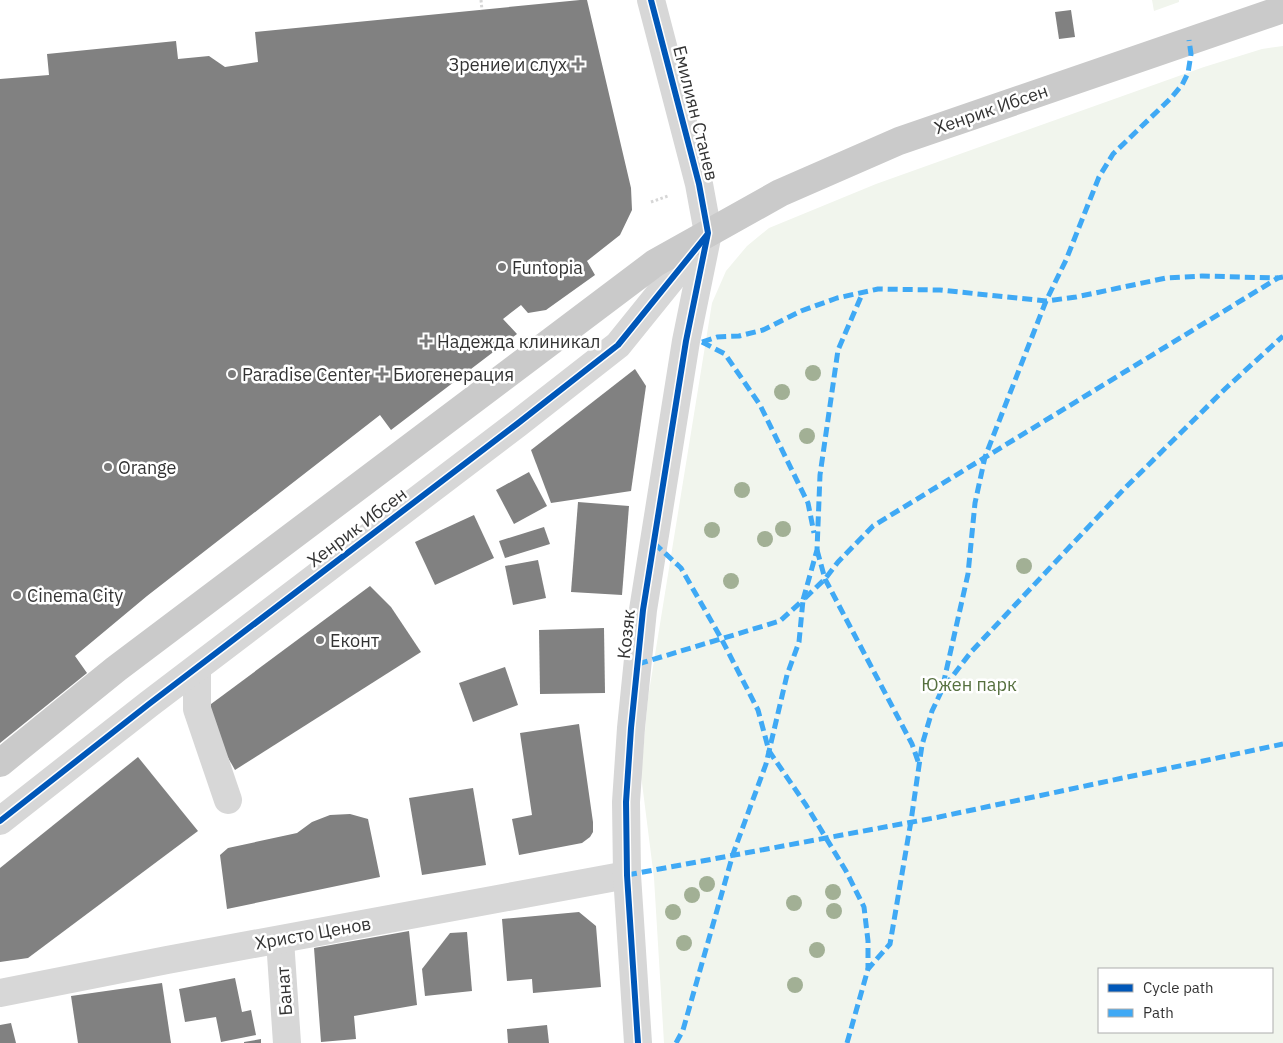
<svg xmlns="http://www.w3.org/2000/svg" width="1283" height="1043" font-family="'IBM Plex Sans',sans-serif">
  <rect width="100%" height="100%" fill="#fff"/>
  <g fill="#f1f5ed" fill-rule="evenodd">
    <polygon points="1152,0 1179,0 1179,2 1154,11"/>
    <path d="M1283 46V1043H664L654 878 641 775 648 698 712 303 726 271 747 246 769 228 876 184 1204 67 1262 49ZM1099 969H1272V1032H1099Z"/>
  </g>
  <g fill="#818181">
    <polygon points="580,0 587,0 631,188 632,210 620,235 587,261 595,275 546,310 528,313 521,305 503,319 517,334 391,430 380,415 147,596 75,656 87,673 0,743 0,79 49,75 47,54 176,41 178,59 209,56 225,67 258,62 255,32"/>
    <polygon points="1071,10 1075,37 1059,39 1055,12"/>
    <polygon points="635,369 646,386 631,491 551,503 531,450"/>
    <polygon points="529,472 547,506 514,524 496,490"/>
    <polygon points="578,502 629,506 622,595 571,592"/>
    <polygon points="474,515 494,558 435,585 415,542"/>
    <polygon points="544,527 550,544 505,558 499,541"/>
    <polygon points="538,560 546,598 513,605 505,566"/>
    <polygon points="370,586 391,607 421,652 235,770 209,724 207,707"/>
    <polygon points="604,628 605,693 540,694 539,630"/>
    <polygon points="505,667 518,705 473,722 459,683"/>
    <polygon points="579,724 593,822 593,832 590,837 582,843 519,855 512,819 532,815 520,733"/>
    <polygon points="138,757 198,831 28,958 0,962 0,868"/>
    <polygon points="473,788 486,865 422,875 409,798"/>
    <polygon points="350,814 368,819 380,877 227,909 220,855 228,848 297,833 312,822 330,815"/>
    <polygon points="579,912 596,926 601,987 533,993 532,979 507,981 502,919"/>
    <polygon points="409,931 417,1005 354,1016 356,1039 321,1042 314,948"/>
    <polygon points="467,932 472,991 425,996 422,969 450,933"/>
    <polygon points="235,978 242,1012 251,1010 256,1035 221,1042 216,1017 185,1022 179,989"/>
    <polygon points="162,983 171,1043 78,1043 71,996"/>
    <polygon points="11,1023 16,1043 0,1043 0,1025"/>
    <polygon points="547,1025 549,1043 508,1043 507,1029"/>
    <polygon points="261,1039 261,1043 244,1043 244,1042"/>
  </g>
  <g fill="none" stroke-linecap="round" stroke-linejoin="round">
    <g stroke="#d6d6d6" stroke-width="3" stroke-dasharray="2.5 2.5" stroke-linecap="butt">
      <polyline points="481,0 482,10"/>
      <polyline points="651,202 668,196"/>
    </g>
    <g stroke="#d7d7d7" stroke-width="28">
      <polyline points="197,669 197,709 228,800"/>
      <polyline points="0,821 149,704 517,424 618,345 706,236"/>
      <polyline points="280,940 287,1043"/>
      <polyline points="0,993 167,960 627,875"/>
      <polyline points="638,1043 627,875 626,802 631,728 643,610 686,341 708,233 699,184 651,0"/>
    </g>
    <polyline stroke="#cacaca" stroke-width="28" points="0,763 116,669 655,263 780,193 899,141 1283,9"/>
    <g stroke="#3fa9f5" stroke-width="5" stroke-dasharray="10 5" stroke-linecap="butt">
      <polyline points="702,342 717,337 739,336 763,330 801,311 837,298 878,289 940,290 1046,301 1076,297 1166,278 1202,276 1278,278"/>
      <polyline points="702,342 725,354 760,405 808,503 814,533"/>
      <polyline points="654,543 681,568 721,638 758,710 769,751 806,805 846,871 864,907 868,941 868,969"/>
      <polyline points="817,550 825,579 912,744 919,764"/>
      <polyline points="638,664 780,621 803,600 817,550 820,475 838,350 863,292"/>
      <polyline points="943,685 968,574 975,503 985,457 1046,301 1066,260 1099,177 1113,154 1171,98 1182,85 1188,73 1191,54 1189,40"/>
      <polyline points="627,875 939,817 1283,744"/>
      <polyline points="676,1043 683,1030 733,854 766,764 787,675 799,642 803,600 825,579 838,562 873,526 1278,278 1283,277"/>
      <polyline points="847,1043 868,969 890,944 911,821 922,745 932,711 942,690 971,652 1124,489 1226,388 1283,336"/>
    </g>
    <g stroke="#fff" stroke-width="9">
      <g id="cycleway">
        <polyline points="0,821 149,704 517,424 618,345 707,235"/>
        <polyline points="638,1043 627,875 626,802 631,728 643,610 686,341 708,233 699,184 651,0"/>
      </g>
    </g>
    <use href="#cycleway" stroke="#0057b8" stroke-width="6"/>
  </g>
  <g fill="#a2b095">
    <circle cx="813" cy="373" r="8"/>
    <circle cx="782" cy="392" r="8"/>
    <circle cx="807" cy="436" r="8"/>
    <circle cx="742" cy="490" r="8"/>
    <circle cx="783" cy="529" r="8"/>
    <circle cx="712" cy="530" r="8"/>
    <circle cx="765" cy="539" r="8"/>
    <circle cx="1024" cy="566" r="8"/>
    <circle cx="731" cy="581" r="8"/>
    <circle cx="707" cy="884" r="8"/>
    <circle cx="833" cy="892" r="8"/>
    <circle cx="692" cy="895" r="8"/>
    <circle cx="794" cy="903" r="8"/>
    <circle cx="834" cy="911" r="8"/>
    <circle cx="673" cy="912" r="8"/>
    <circle cx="684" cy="943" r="8"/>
    <circle cx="817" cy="950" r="8"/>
    <circle cx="795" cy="985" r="8"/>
  </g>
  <g fill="#7a7a7a" stroke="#fff" stroke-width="2">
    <path d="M575.5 56.5h5v5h5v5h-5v5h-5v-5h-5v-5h5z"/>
    <circle cx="502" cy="267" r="5"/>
    <path d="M423.5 333.5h5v5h5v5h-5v5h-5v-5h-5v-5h5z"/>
    <circle cx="232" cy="374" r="5"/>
    <path d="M379.5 366.5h5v5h5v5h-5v5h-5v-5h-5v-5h5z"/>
    <circle cx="108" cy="467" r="5"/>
    <circle cx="17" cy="595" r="5"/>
    <circle cx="320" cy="640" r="5"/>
  </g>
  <g text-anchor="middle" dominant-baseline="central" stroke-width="5" stroke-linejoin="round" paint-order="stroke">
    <g font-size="18" fill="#333" stroke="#fff" text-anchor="start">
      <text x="567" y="64" text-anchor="end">Зрение и слух</text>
      <text x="512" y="267">Funtopia</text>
      <text x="437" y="341">Надежда клиникал</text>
      <text x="242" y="374">Paradise Center</text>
      <text x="393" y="374">Биогенерация</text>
      <text x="118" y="467">Orange</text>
      <text x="27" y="595">Cinema City</text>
      <text x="330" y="640">Еконт</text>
    </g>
    <g font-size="18" fill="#333" stroke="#fff">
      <text transform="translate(991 109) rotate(-19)">Хенрик Ибсен</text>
      <text transform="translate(696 113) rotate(76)">Емилиян Станев</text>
      <text transform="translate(357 527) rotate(-37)">Хенрик Ибсен</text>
      <text transform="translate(626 634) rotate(-84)">Козяк</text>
      <text transform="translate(313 933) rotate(-10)">Христо Ценов</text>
      <text transform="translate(284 991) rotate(-94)">Банат</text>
    </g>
    <g font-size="18" fill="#56703f" stroke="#fff">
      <text x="969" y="684">Южен парк</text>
    </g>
  </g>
  <rect x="1098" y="968" width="175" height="65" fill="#ffffff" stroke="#adadad"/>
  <rect x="1108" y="984" width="25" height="8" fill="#0057b8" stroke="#adadad"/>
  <text x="1143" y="993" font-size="15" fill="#333333">Cycle path</text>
  <rect x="1108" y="1009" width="25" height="8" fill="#3fa9f5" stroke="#adadad"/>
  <text x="1143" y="1018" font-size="15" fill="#333333">Path</text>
</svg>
